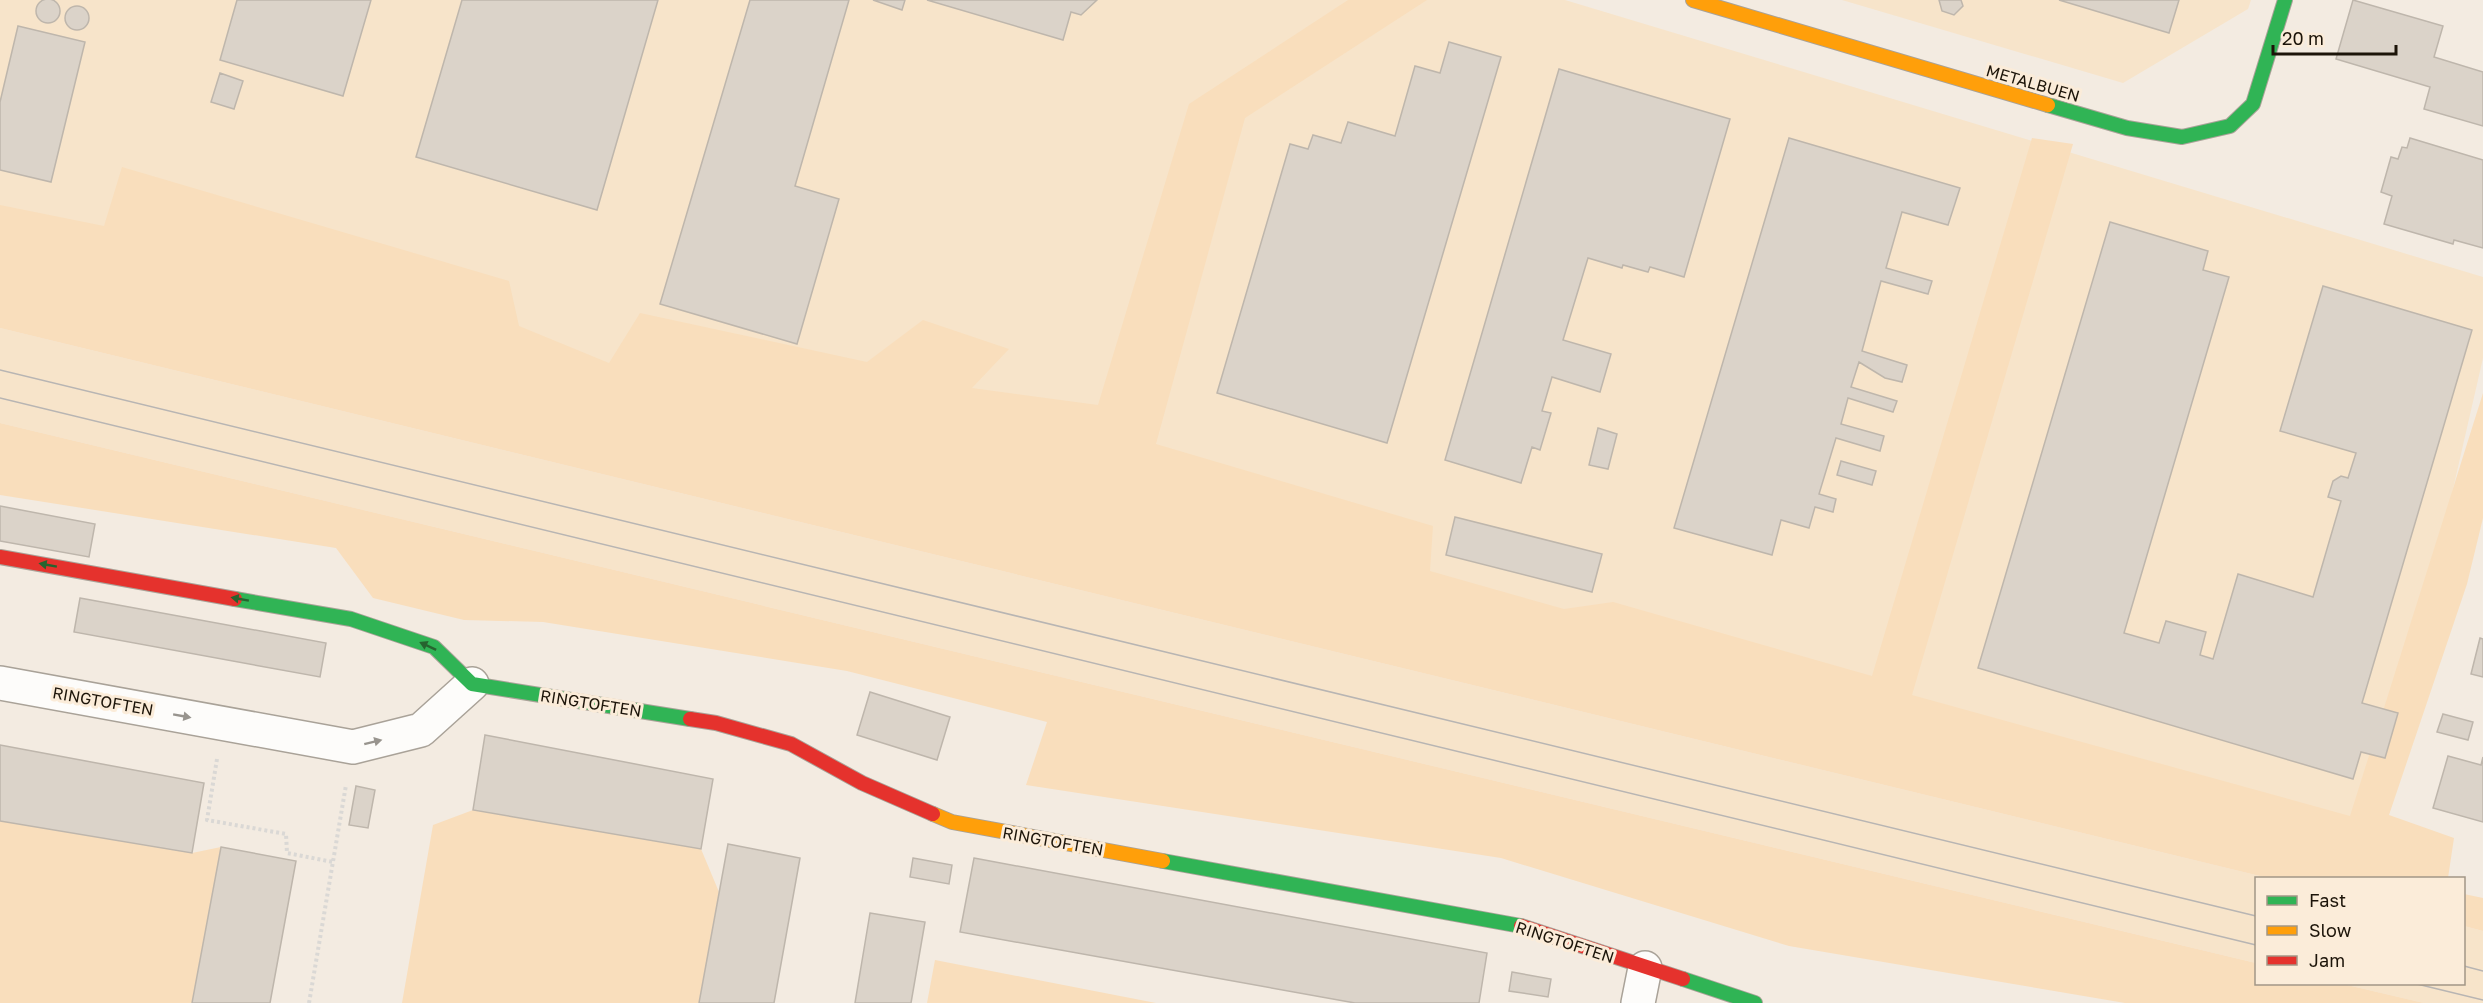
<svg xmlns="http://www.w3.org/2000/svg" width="2483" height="1003" viewBox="0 0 2483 1003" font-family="'Golos Text',sans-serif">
<rect width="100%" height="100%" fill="#f3ebe1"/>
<path fill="#f7e4ca" d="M0,0H1565L2483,277V358L2364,877L0,280Z
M1842,0H2251L2248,9L2123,83Z
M0,328L2268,878H2256V963L0,423Z
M2464,926L2483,931V1003H2424L2343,984H2464Z"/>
<path fill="#f9debc" d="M1348,0H1427L1245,118L1156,444L1433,526L1430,571L1564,609L1613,602L1872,676L2032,138L2073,144L1912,695L2350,816L2483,393V518L2467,584L2389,815L2454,838L2448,878H2268L0,328V205L104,226L122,167L509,281L519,326L609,363L640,313L867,362L923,320L1009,349L972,388L1098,405L1189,104Z
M0,423L2256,963V984H2343L2424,1003H2125L1789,946L1501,858L1026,785L1047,722L847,671L543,622L464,620L373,598L336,548L0,495Z
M473,810L701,849L719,892L699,1003H402L433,825Z
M0,821L192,853L221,847L192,1003H0Z
M2464,894L2483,898V931L2464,926Z
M935,960L1156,1003H927Z"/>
<path fill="#dbd3c9" stroke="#beb6ac" stroke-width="1.5" d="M36 11a12 12 0 1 1 24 0a12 12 0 1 1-24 0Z
M237,0H371L343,96L220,60Z
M462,0H658L597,210L416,157Z
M750,0H849L795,186L839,199L797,344L660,304Z
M873,0H905L902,10Z
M927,0H1097L1081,15L1071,12L1063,40Z
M1939,0H1961L1963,6L1954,15L1942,11Z
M2059,0H2179L2169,33Z
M2353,0L2443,26L2434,57L2483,72V126L2424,109L2430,87L2336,59Z
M65 18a12 12 0 1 1 24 0a12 12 0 1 1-24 0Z
M18,26L85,42L51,182L0,170V102Z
M1449,42L1501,57L1387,443L1217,393L1290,144L1308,149L1313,135L1341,143L1348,122L1395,136L1415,66L1440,73Z
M1559,69L1730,119L1684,277L1650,267L1648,272L1623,265L1622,268L1588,258L1563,340L1611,354L1600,392L1552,377L1542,411L1551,413L1540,450L1532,447L1521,483L1445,460Z
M220,73L243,81L234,109L211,102Z
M1789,138L1960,188L1948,225L1902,212L1886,268L1932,281L1928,294L1881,281L1862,351L1907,365L1902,382L1885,378L1859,362L1851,387L1897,401L1893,412L1848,398L1841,424L1884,436L1880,451L1836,438L1819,494L1836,499L1833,512L1815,507L1809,528L1781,520L1772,555L1674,528Z
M2410,138L2483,160V248L2454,240L2453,244L2384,224L2392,196L2381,192L2391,157L2398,159L2402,147L2407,148Z
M2110,222L2208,251L2203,270L2229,277L2124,633L2159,643L2166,621L2206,632L2200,655L2213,659L2238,574L2313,597L2341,501L2328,497L2333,481L2341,476L2348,478L2356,453L2280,431L2323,286L2472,330L2362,703L2398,713L2385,758L2361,752L2353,779L1978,668Z
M1598,428L1617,434L1608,469L1589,465Z
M1841,461L1876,471L1872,485L1837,475Z
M0,506L95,524L89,557L0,541Z
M1455,517L1602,554L1592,592L1446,555Z
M80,598L326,643L320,677L74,632Z
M2480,638L2483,639V677L2471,674Z
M870,692L950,717L937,760L857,735Z
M2443,714L2473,722L2468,740L2437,732Z
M485,735L713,779L701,849L473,810Z
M0,745L204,783L192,853L0,821Z
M2448,756L2481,765L2483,757V822L2433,808Z
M356,786L375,790L368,828L349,825Z
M728,844L800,858L774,1003H699Z
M221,847L296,861L270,1003H192Z
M913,858L952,865L949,884L910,877Z
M974,858L1487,953L1479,1003H1355L960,932Z
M870,913L925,922L911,1003H855Z
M1512,972L1551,979L1548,997L1509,991Z"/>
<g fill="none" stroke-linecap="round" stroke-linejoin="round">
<g stroke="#a9a298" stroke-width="36">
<path id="street" d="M0,683L353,747L421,730L472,684
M1638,1003L1645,968"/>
</g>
<g stroke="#a9a298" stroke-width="16">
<path id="fast" d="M2048,105L2127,128L2182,137L2230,126L2253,104L2285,0
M235,599L351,619L434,647L472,684L690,719
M1163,861L1521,926
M1683,979L1755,1003"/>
</g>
<g stroke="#a9a298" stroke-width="16">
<path id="slow" d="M1693,0L2048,105
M933,814L952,822L1163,861"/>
</g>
<g stroke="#a9a298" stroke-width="16">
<path id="jam" d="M0,557L235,599
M690,719L716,723L791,744L862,783L933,814
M1521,926L1683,979"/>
</g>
<path stroke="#dad8d5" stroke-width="4" stroke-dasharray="3 3" stroke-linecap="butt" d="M217,759L207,820L286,834L287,853L333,862
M309,1003L346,785"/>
<use href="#street" stroke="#fdfcfa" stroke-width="33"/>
<use href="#fast" stroke="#30b455" stroke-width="14"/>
<use href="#slow" stroke="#ff9f0a" stroke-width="14"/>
<use href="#jam" stroke="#e5322d" stroke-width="14"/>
<path stroke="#b8b5b3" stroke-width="1.5" d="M0,370L2256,916
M0,398L2256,945
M2464,966L2483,971
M2417,984L2483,1000"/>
</g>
<defs><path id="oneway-solid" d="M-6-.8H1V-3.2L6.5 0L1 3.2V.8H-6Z" transform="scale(1.5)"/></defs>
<g fill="#26642f">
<use href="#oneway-solid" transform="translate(48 565) rotate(-170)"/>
<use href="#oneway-solid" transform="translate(240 599) rotate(-170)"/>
<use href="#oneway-solid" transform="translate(428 646) rotate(-155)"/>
</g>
<g fill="#98948e">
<use href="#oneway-solid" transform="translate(182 716) rotate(10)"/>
<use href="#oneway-solid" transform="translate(373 742) rotate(-14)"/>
</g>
<g text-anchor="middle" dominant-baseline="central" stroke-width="6" stroke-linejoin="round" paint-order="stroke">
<g font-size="16" fill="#1c1409" stroke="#fbecd9">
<text transform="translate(2033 83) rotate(16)">METALBUEN</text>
<text transform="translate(103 701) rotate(10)">RINGTOFTEN</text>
<text transform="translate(591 703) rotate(9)">RINGTOFTEN</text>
<text transform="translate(1053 841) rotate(10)">RINGTOFTEN</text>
<text transform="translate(1565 942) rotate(18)">RINGTOFTEN</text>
</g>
</g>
<rect x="2255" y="877" width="210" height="108" fill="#fbecd9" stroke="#a29686" stroke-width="1.5"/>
<rect x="2267" y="896" width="30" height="9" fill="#30b455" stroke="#a29686" stroke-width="1.5"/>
<text x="2309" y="907" font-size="18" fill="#1c1409">Fast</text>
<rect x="2267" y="926" width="30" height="9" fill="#ff9f0a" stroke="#a29686" stroke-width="1.5"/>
<text x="2309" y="937" font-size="18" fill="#1c1409">Slow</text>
<rect x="2267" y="956" width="30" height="9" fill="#e5322d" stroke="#a29686" stroke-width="1.5"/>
<text x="2309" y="967" font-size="18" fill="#1c1409">Jam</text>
<path d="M2273 45v9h123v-9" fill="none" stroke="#1c1409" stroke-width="3"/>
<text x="2282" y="45" font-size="18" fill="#1c1409" stroke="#fbecd9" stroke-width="4.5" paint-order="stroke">20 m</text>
</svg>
